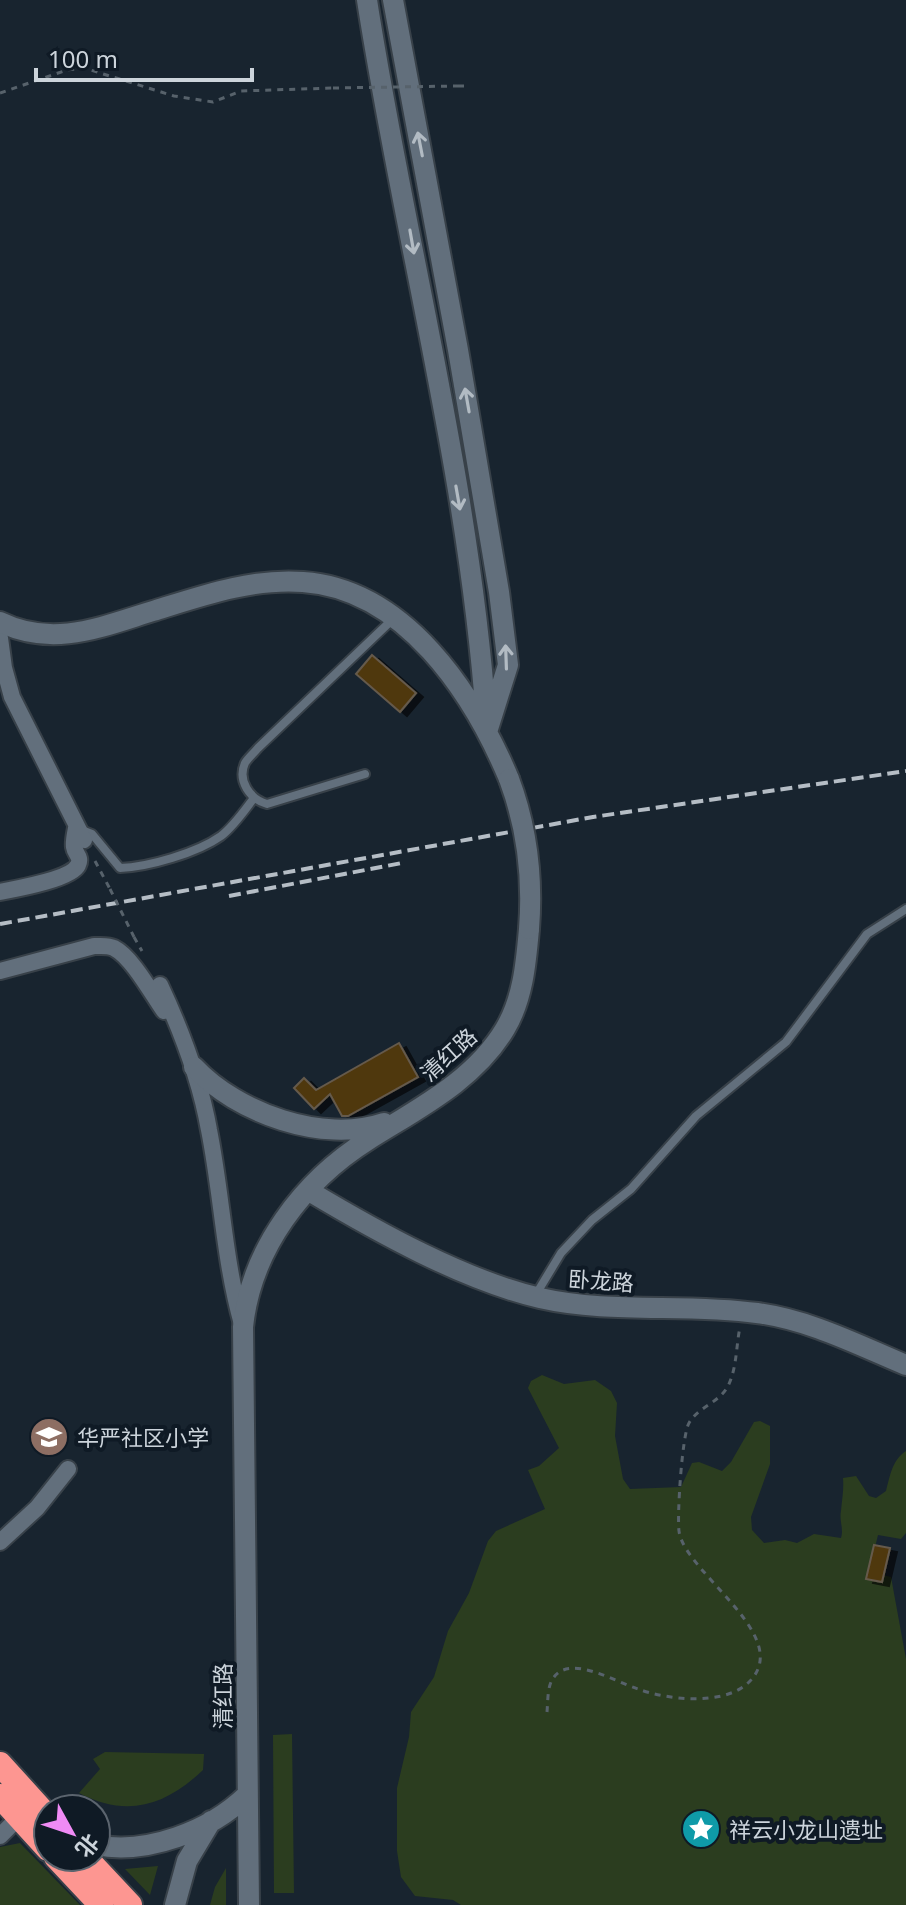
<svg xmlns="http://www.w3.org/2000/svg" width="906" height="1905" viewBox="0 0 906 1905" font-family="'Noto Sans','Noto Sans SC',sans-serif">
<defs>
<filter id="shadow"><feDropShadow dx="7" dy="4" stdDeviation="0" flood-color="#0009"/></filter>
</defs>
<rect width="100%" height="100%" fill="#18242f"/>
<path fill="#2b3d1f" d="M542,1375L564,1384L595,1380L611,1391L617,1403L615,1436L623,1479L630,1489L681,1487L692,1463L699,1462L722,1471L731,1462L754,1422L760,1421L770,1426V1464L751,1517L752,1530L764,1543L785,1540L797,1543L814,1534L841,1538C844,1529 839,1521 841,1511C842,1499 844,1490 843,1478L856,1476L869,1496L876,1498L886,1491C890,1476 892,1460 906,1451V1533L901,1539L878,1535L869,1572L891,1577L906,1659V1905H461L453,1900L415,1896L401,1877L397,1851V1788L409,1737L411,1712L434,1677L448,1631L469,1593L488,1541L496,1531L545,1509L528,1470L539,1466L559,1448L528,1388L531,1381Z
M292,1734L294,1893H274L273,1735Z
M105,1752L204,1754L203,1770C165,1806 127,1818 79,1793L100,1769L93,1759Z
M20,1843L80,1905H0V1847Z
M158,1866L150,1895L125,1869Z
M226,1868V1905H210L215,1887Z"/>
<path fill="#50370e" stroke="#655a4c" stroke-width="2" filter="url(#shadow)" d="M372,655L416,693L400,712L356,674Z
M399,1043L418,1077L348,1116H342L330,1094L314,1109L294,1088L304,1078L316,1090Z
M874,1545L890,1548L882,1582L866,1579Z"/>
<g fill="none" stroke-linecap="round" stroke-linejoin="round">
<g stroke="#384149" stroke-width="12">
<path id="lane" d="M365,774L267,804C250,799 237,781 245,763C248,758 254,753 258,748L394,618
M79,829L92,834L120,868C148,867 197,853 221,836C234,826 244,811 254,798
M535,1296L561,1253L592,1220L631,1189L696,1116L786,1042L867,934L906,909"/>
</g>
<g stroke="#384149" stroke-width="20">
<path id="street" d="M0,638L4,668L12,697L84,840
M0,892C15,889 72,879 78,865C82,857 75,854 74,847C73,842 75,834 76,828
M0,971L94,946C101,946 108,945 114,948C132,957 152,994 164,1011
M160,985C182,1032 200,1079 209,1130C222,1195 224,1260 242,1324
M0,1542L37,1508L68,1469
M0,1836L19,1817"/>
</g>
<g stroke="#384149" stroke-width="24">
<path id="secondary" d="M367,0C404,239 469,476 486,718
M393,0L458,350L499,592L508,665L487,732
M0,622C53,648 101,627 153,611C201,596 252,578 303,582C405,589 473,693 509,779
M194,1067C237,1113 323,1144 384,1123
M309,1191C376,1231 463,1280 540,1298C610,1314 686,1303 757,1313C810,1320 858,1345 906,1365
M96,1845C147,1855 210,1831 247,1795
M175,1905L187,1861L211,1821
M249,1905L243,1327C251,1249 303,1181 368,1140C417,1109 474,1081 505,1029C523,999 526,963 529,929"/>
</g>
<g stroke="#384149" stroke-width="28">
<path id="highway" d="M0,1764L48,1817
M0,1796L48,1849
M56,1857L101,1905
M85,1857L130,1905"/>
</g>
<path stroke="#57626b" stroke-width="3" stroke-dasharray="6 6" stroke-linecap="butt" d="M458,86H468
M0,93L67,70L84,68L174,96L213,102L241,91L333,88
M95,861L110,889
M134,937L142,951
M547,1712C548,1702 547,1685 554,1677C571,1654 618,1683 638,1689C668,1700 723,1706 748,1683C797,1637 684,1573 679,1531C677,1515 682,1435 689,1423C698,1407 719,1403 728,1386C737,1368 736,1346 740,1327"/>
<use href="#lane" stroke="#626f7c" stroke-width="8"/>
<use href="#street" stroke="#626f7c" stroke-width="16"/>
<use href="#secondary" stroke="#626f7c" stroke-width="20"/>
<use href="#highway" stroke="#fd9691" stroke-width="24"/>
<path stroke="#b5bdc5" stroke-width="4" stroke-dasharray="12 6" stroke-linecap="butt" d="M229,896L402,863
M0,924L593,817L906,771"/>
<g stroke="#384149" stroke-width="24" stroke-linecap="butt">
<path id="secondary-bridge" d="M509,779C527,827 533,878 529,929"/>
</g>
<path stroke="#57626b" stroke-width="3" stroke-dasharray="6 6" stroke-linecap="butt" d="M333,88L458,86
M110,889L134,937"/>
<use href="#secondary-bridge" stroke="#626f7c" stroke-width="20"/>
</g>
<defs><path id="oneway-shaft" d="M-6 0H5M1.5-3L5.5 0L1.5 3" fill="none" stroke-width="1.6" stroke-linecap="round" stroke-linejoin="round" transform="scale(2)"/></defs>
<g stroke="#b2bbc3">
<use href="#oneway-shaft" transform="translate(420 144) rotate(-101)"/>
<use href="#oneway-shaft" transform="translate(412 242) rotate(80)"/>
<use href="#oneway-shaft" transform="translate(467 400) rotate(-100)"/>
<use href="#oneway-shaft" transform="translate(458 498) rotate(80)"/>
<use href="#oneway-shaft" transform="translate(506 657) rotate(-92)"/>
</g>
<defs>
<g id="school-disc" transform="scale(2)"><circle r="9.5" fill="#8d6e63" stroke="#0f1a25"/><path d="M0-5L7-2L0 1L-7-2ZM-4 1L0 2.5L4 1V4Q0 6-4 4Z" fill="#fff"/></g>
<g id="sight-disc" transform="scale(2)"><circle r="9.5" fill="#0f9aa8" stroke="#0f1a25"/><path d="M0-6L1.8-2.2L6-1.7L2.9 1.2L3.7 5.4L0 3.3L-3.7 5.4L-2.9 1.2L-6-1.7L-1.8-2.2Z" fill="#fff"/></g>
</defs>
<g fill-rule="evenodd">
<use href="#school-disc" x="49" y="1437"/>
<use href="#sight-disc" x="701" y="1829"/>
</g>
<g text-anchor="middle" dominant-baseline="central" stroke-width="8" stroke-linejoin="round" paint-order="stroke">
<g font-size="22" fill="#ccd4db" stroke="#0f1a25">
<text transform="translate(448 1054) rotate(-42)">清红路</text>
<text transform="translate(601 1280) rotate(4)">卧龙路</text>
<text transform="translate(222 1696) rotate(-90)">清红路</text>
</g>
<g font-size="22" fill="#ccd4db" stroke="#0f1a25" text-anchor="start">
<text x="77" y="1437">华严社区小学</text>
<text x="729" y="1829">祥云小龙山遗址</text>
</g>
</g>
<g transform="translate(72 1833) rotate(130)"><circle r="38" fill="#0f1a25" stroke="#5b646e" stroke-width="2"/>
<path d="M0-6L14 30L0 20L-14 30Z" fill="#f08bf5"/>
<text y="-12" font-size="22" font-weight="bold" text-anchor="middle" fill="#ccd4db">北</text>
</g>
<path d="M36 68v12h216v-12" fill="none" stroke="#ccd4db" stroke-width="4"/>
<text x="48" y="68" font-size="24" fill="#ccd4db" stroke="#0f1a25" stroke-width="6" paint-order="stroke">100 m</text>
</svg>
